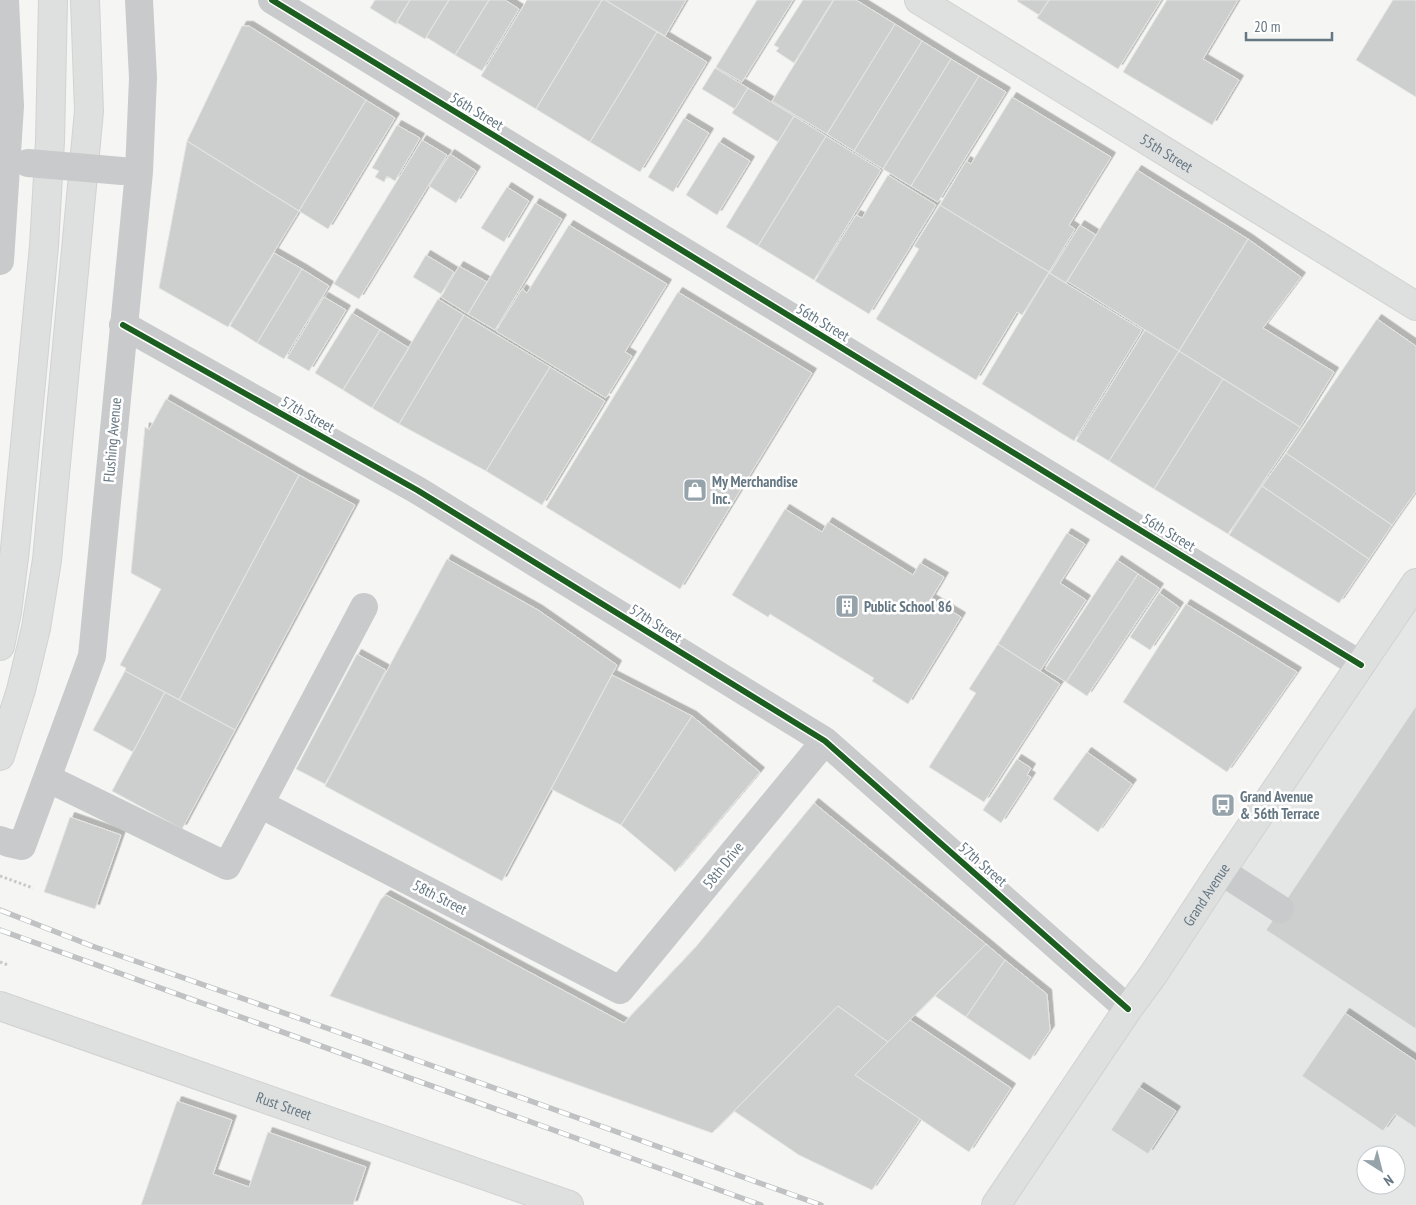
<svg xmlns="http://www.w3.org/2000/svg" width="1416" height="1205" viewBox="0 0 1416 1205" font-family="'PT Sans Narrow',sans-serif">
<defs>
<filter id="shadow"><feDropShadow dx="4.5" dy="-4.5" stdDeviation="0" flood-color="#0004"/></filter>
</defs>
<rect width="100%" height="100%" fill="#f5f5f3"/>
<path fill="#e5e6e6" fill-rule="evenodd" d="M1416,581V1205H995ZM1366,1155H1396V1185H1366Z"/>
<path fill="#cdcece" stroke="#e4e4e3" filter="url(#shadow)" d="M375,0H410L396,24L370,8Z
M410,0H449L425,39L396,22Z
M449,0H489L455,55L426,37Z
M489,0H505L519,9L482,71L455,55Z
M527,0H602L536,109L481,76Z
M602,0H605L657,32L590,142L536,109Z
M605,0H686L665,36Z
M757,0H793L742,82L716,67Z
M803,0H833L794,63L776,51L779,48L774,45Z
M834,0H856L895,24L827,134L772,101Z
M1018,0H1049L1039,15L1017,1Z
M1049,0H1161L1118,69L1037,18Z
M1167,0H1238L1203,59L1239,80L1212,125L1123,72Z
M1393,0H1416V97L1356,60Z
M895,24L922,41L854,151L827,134Z
M242,26H249L366,100L299,211L187,141Z
M657,32L707,62L640,172L590,142Z
M922,41L951,59L883,169L854,151Z
M951,59L979,76L911,186L883,169Z
M715,68L748,88L735,109L702,89Z
M979,76L1006,92L938,202L911,186Z
M748,88L794,116L778,142L732,113Z
M1012,97L1111,157L1069,225L1075,229L1049,272L940,205L966,161L971,164Z
M366,100L395,118L328,229L299,211Z
M794,116L826,136L758,246L726,227Z
M684,118L709,133L673,192L648,177Z
M397,125L420,138L395,181L387,176L384,182L375,177L379,171L372,168Z
M826,136L881,170L814,280L758,246Z
M422,140L447,155L359,299L334,284Z
M187,141L299,211L228,327L159,288Z
M719,142L750,161L717,215L686,195Z
M450,154L476,171L456,203L429,186Z
M1137,170L1248,239L1179,351L1067,281Z
M888,175L936,205L869,314L815,281L856,215L862,218Z
M507,187L529,201L504,242L481,228Z
M535,203L562,219L495,330L468,314Z
M940,205L1049,272L1022,315L1017,312L976,380L876,319L919,249L914,246Z
M569,225L667,284L625,352L632,356L606,398L496,331L522,289L527,293Z
M1080,225L1096,235L1066,283L1050,273Z
M1248,239L1301,277L1263,328L1334,372L1300,427L1179,351Z
M274,253L302,269L257,343L230,326Z
M426,255L454,272L441,294L413,277Z
M459,266L487,282L468,314L441,297Z
M302,269L329,286L284,359L257,343Z
M1049,273L1142,330L1074,441L982,384Z
M678,292L812,373L680,589L546,507Z
M324,297L346,310L309,371L287,358Z
M438,299L464,315L399,424L372,408Z
M352,313L380,330L343,390L315,373Z
M464,315L550,367L486,471L399,424Z
M1377,319L1416,346V491L1392,525L1286,453Z
M380,330L409,348L372,408L343,390Z
M1145,330L1179,351L1109,461L1076,441Z
M1179,351L1223,379L1154,489L1109,461Z
M550,367L605,401L542,505L486,471Z
M1223,379L1300,427L1228,534L1154,489Z
M166,399L299,475L179,700L125,671L126,668L120,665L161,589L131,573L145,427L149,430Z
M1286,453L1392,525L1369,559L1262,486Z
M299,475L355,505L235,730L179,700Z
M1262,486L1369,559L1339,603L1229,535Z
M785,509L822,532L828,522L913,575L920,563L944,577L931,599L961,617L908,704L872,681L874,678L770,614L768,617L732,595Z
M1067,533L1085,544L1060,583L1086,600L1040,671L998,644Z
M447,559L538,610L617,665L502,881L325,786Z
M1117,560L1138,574L1066,682L1045,669Z
M1138,574L1159,588L1087,696L1066,682Z
M1159,593L1179,607L1150,650L1130,637Z
M1186,604L1297,672L1227,772L1123,702Z
M998,644L1060,684L984,802L929,767L976,693L969,689Z
M357,654L386,670L325,784L296,769Z
M125,671L165,692L133,752L93,730Z
M612,675L692,716L621,825L551,789Z
M165,692L235,730L182,829L112,791Z
M1416,706V1029L1266,930Z
M692,716L760,772L675,872L672,868L621,825Z
M1087,752L1132,784L1098,832L1053,799Z
M1017,759L1031,768L1027,775L1031,777L1001,823L983,810Z
M814,803L986,944L888,1042L838,1006L712,1133L330,996L381,899L386,895L624,1023L695,948Z
M70,817L121,835L95,909L44,892Z
M986,944L1005,960L966,1017L935,996Z
M1005,960L1047,994L1050,1030L1030,1060L966,1017Z
M838,1006L888,1042L855,1075L920,1119L872,1190L799,1155L734,1111Z
M1345,1013L1416,1061V1128L1395,1114L1383,1131L1302,1076Z
M910,1020L1011,1088L969,1152L855,1075Z
M1139,1087L1176,1111L1148,1154L1111,1130Z
M177,1101L232,1120L213,1174L249,1187L268,1132L366,1167L353,1205H141Z"/>
<g fill="none" stroke-linecap="round" stroke-linejoin="round">
<g stroke="#d2d2d2" stroke-width="30">
<g id="major">
<path id="s1" d="M919,0L1416,306"/>
<path d="M0,646L7,612L15,549L44,246L50,141L53,0"/>
<path d="M0,756L21,690L36,628L47,560L89,111L85,0"/>
<path id="s2" d="M0,1006L569,1205"/>
<path id="s3" d="M996,1205L1128,1009L1153,975L1221,871L1416,583"/>
</g>
</g>
<path stroke="#c7c8c8" stroke-width="3" stroke-dasharray="2.5 2.5" stroke-linecap="butt" d="M0,876L33,888
M0,962L8,965"/>
<path stroke="#c9cacb" stroke-width="28" d="M272,0L1361,665
M0,261L10,106L5,0
M123,325L417,490L825,741L1128,1009
M47,778L227,866L364,607
M260,804L620,990L825,741
M9,843L22,846L92,656L139,172L143,78L139,0
M1221,871L1280,909"/>
<use href="#major" stroke="#dedfdf" stroke-width="28"/>
<g stroke="#bfc1c2" stroke-width="5.5">
<path id="rail" d="M0,910L92,946L307,1021L821,1205
M0,930L761,1205"/>
</g>
<use href="#rail" stroke="#fff" stroke-width="4" stroke-dasharray="11" stroke-linecap="butt"/>
<path stroke="#c9cacb" stroke-width="28" d="M28,163L122,171
M0,840L9,843"/>
<g stroke="#fff" stroke-width="9">
<path id="cycleway" d="M272,0L1361,665
M123,325L417,490L825,741L1128,1009"/>
</g>
<use href="#cycleway" stroke="#1b5e20" stroke-width="6"/>
</g>
<defs>
<g id="shop-square" transform="scale(1.25)"><rect x="-9" y="-9" width="18" height="18" rx="4" fill="#97a3aa" stroke="#fff"/><path d="M-5-2.5h2.3a2.7 3.5 0 0 1 5.4 0H5L5.5 6h-11ZM-1.5-2.5h3a1.5 2.3 0 0 0-3 0Z" fill="#fff"/></g>
<g id="building-square" transform="scale(1.25)"><rect x="-9" y="-9" width="18" height="18" rx="4" fill="#97a3aa" stroke="#fff"/><path d="M-4-6H4V6H1V3H-1V6H-4ZM-2.5-4.3h1.7v1.8h-1.7ZM.8-4.3h1.7v1.8H.8ZM-2.5-1h1.7V.8h-1.7ZM.8-1h1.7V.8H.8Z" fill="#fff"/></g>
<g id="bus-square" transform="scale(1.25)"><rect x="-9" y="-9" width="18" height="18" rx="4" fill="#97a3aa" stroke="#fff"/><path d="M-5-6H5V4H4V6H2V4H-2V6H-4V4H-5ZM-3.5-4V0h7V-4ZM-3.5 1.2v1.5H-2V1.2ZM2 1.2v1.5H3.5V1.2Z" fill="#fff"/></g>
</defs>
<g fill-rule="evenodd">
<use href="#shop-square" x="695" y="490"/>
<use href="#building-square" x="847" y="606"/>
<use href="#bus-square" x="1223" y="805"/>
</g>
<g text-anchor="middle" dominant-baseline="central" stroke-width="5" stroke-linejoin="round" paint-order="stroke">
<g font-size="15" fill="#657783" stroke="#fff">
<text transform="translate(477 111) rotate(31)">56th Street</text>
<text stroke="none"><textPath href="#s1" startOffset="291">55th Street</textPath></text>
<text transform="translate(823 322) rotate(31)">56th Street</text>
<text transform="translate(308 414) rotate(29)">57th Street</text>
<text transform="translate(112 440) rotate(-85)">Flushing Avenue</text>
<text transform="translate(1169 532) rotate(31)">56th Street</text>
<text transform="translate(656 623) rotate(32)">57th Street</text>
<text transform="translate(983 864) rotate(41)">57th Street</text>
<text transform="translate(723 865) rotate(-51)">58th Drive</text>
<text stroke="none"><textPath href="#s3" startOffset="375">Grand Avenue</textPath></text>
<text transform="translate(440 897) rotate(27)">58th Street</text>
<text stroke="none"><textPath href="#s2" startOffset="301">Rust Street</textPath></text>
</g>
<g font-size="15" font-weight="bold" fill="#657783" stroke="#fff" text-anchor="start">
<text x="712" y="481">My Merchandise<tspan x="712" dy="17">Inc.</tspan></text>
<text x="864" y="606">Public School 86</text>
<text x="1240" y="796">Grand Avenue<tspan x="1240" dy="17">&amp; 56th Terrace</tspan></text>
</g>
</g>
<g transform="translate(1381 1170) rotate(144)"><circle r="24" fill="#ffffff" stroke="#c1c9cd"/>
<path d="M0-4L9 19L0 12L-9 19Z" fill="#97a3aa"/>
<text y="-8" font-size="14" font-weight="bold" text-anchor="middle" fill="#657783">N</text>
</g>
<path d="M1246 32v8h86v-8" fill="none" stroke="#657783" stroke-width="2.5"/>
<text x="1254" y="32" font-size="15" fill="#657783" stroke="#ffffff" stroke-width="4" paint-order="stroke">20 m</text>
</svg>
